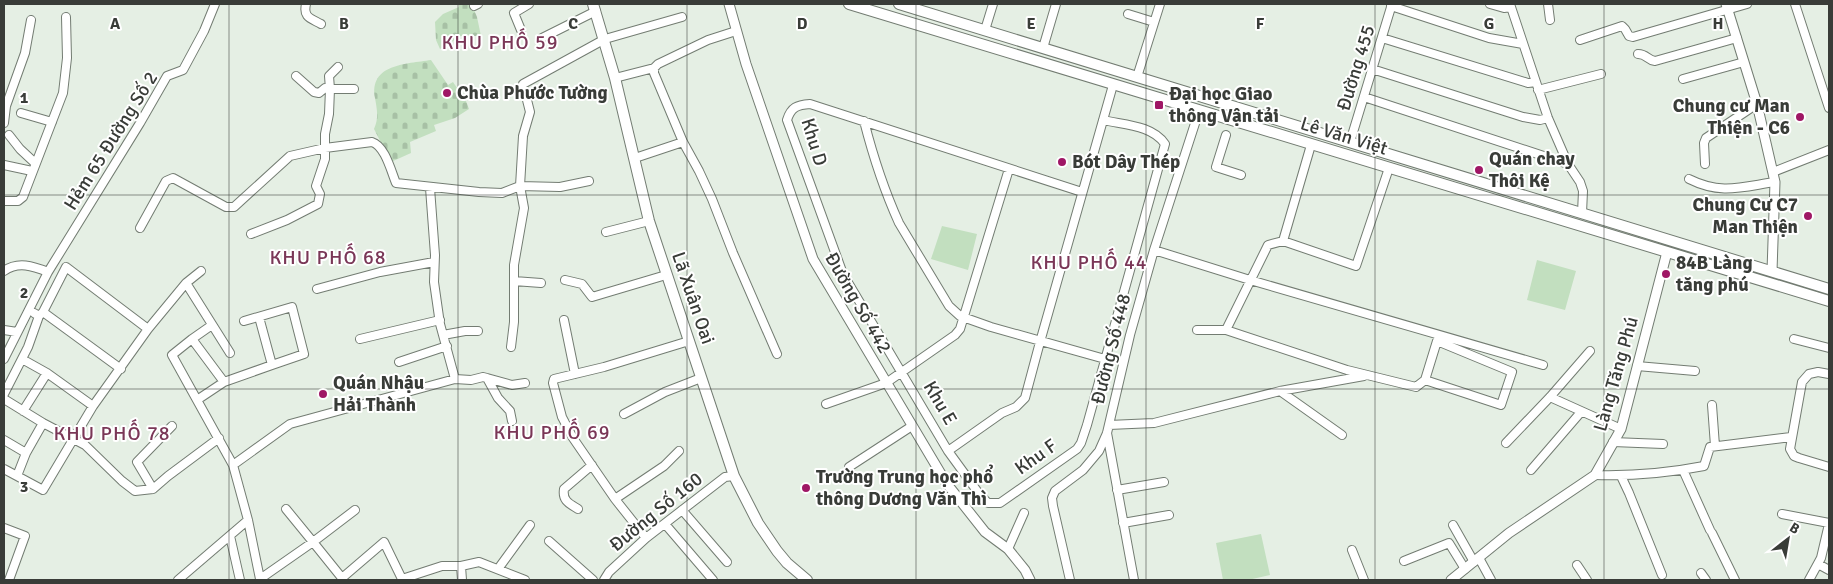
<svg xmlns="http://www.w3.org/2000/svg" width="1833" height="584" viewBox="0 0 1833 584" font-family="Signika,sans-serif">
<defs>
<pattern id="cemetery-stones" width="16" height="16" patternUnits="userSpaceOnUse" patternTransform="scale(1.25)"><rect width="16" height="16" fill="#c2dfbf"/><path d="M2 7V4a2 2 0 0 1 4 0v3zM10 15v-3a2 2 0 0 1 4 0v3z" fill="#a7c0a5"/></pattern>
</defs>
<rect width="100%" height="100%" fill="#e5efe4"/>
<path fill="url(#cemetery-stones)" d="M459,4L472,5L477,17L481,36H461L440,49L436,40L435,22L443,14L459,7Z
M431,60L448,85L453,82L466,101L469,109L455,118L434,125L436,131L410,142L411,153L391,162L374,129C379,118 377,110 375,98C369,64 406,64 431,60Z"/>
<path fill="#c2dfbf" d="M942,226L977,234L968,270L931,259Z
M1537,260L1576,271L1565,310L1527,300Z
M1261,534L1270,575L1248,580H1223L1216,543Z"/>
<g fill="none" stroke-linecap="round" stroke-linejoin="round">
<g stroke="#737c72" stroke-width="10">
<path id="minor" d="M306,4C303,17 310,18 321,24
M1490,4L1504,8L1511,7
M1510,4L1548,118L1568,164L1580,182L1583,191L1582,213
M1548,4L1550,20
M1795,4L1829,108
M474,6L478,4
M1391,6L1489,38L1523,44
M1128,14L1154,22
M521,30L514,13L529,4
M985,30L993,4
M542,38L596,11
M1382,38L1528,83L1536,82
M1580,40L1622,26L1625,29L1629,36L1633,37L1747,4
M1043,48L1056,4
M1638,54C1647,54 1647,60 1655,61L1737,38
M654,68V73L683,142L699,171L712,199L733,253L777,354
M1372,69L1523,117L1540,120L1548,118
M296,76L314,92L319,93L325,88L330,89L329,76L338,67
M1137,77L1160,4
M615,78L654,68L658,64L708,40L736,31
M1683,79L1744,62
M1538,90L1601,74
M1364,97L1568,164
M21,113L52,122
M864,121C873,156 884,190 899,223L949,306L960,316L991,327L1105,359
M4,123L6,106L25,53L31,20
M9,135L20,149L35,163
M1226,135L1216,167L1241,175
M1350,142L1392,4
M635,158L683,142
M1705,164L1704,143L1706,138L1757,104
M4,165L32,171
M1773,172L1829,150
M1689,179C1721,195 1741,187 1775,182
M1082,192L810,104C797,105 791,107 787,120L843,274L948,451L980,495L988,503H1000L1077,449L1081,443L1087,425L1165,144C1152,125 1124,125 1103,120
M4,201H18L23,197L63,93L67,58L66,17
M140,228L166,181L173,178L226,207H234L290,156L325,148L372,142C385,146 391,171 396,183L479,192L502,193L520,186L523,136L530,112L523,84L605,39L682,17
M606,232L649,221
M251,234L287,220L318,204L320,194L316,186L325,159V134L329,114L330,89H354
M1283,241L1311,145
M1154,250L1250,280L1543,365
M4,271C18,261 33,266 48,272
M565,280L582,284L592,297L666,275
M514,281L541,283
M186,283L201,271
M317,289L380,272L434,262
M43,312L121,369
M39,316L43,312L66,267L148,329
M564,320L575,374
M244,321L292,307L304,354L272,365
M4,330L17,332
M1197,330H1226L1347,370L1416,387L1425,380L1437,341L1512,372L1501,405L1425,380
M1226,330L1268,245L1283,241L1356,266L1389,168
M443,335L465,331H478
M192,339L172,355L233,465L248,520L260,579L313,542L342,578L384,542L402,579L442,566H461L479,562L525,580
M360,339L440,320
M1794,339L1829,348
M511,347L514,322V265L524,208L520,186L560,187L589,181
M4,359L48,272L140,123L167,76L183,70L204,31L215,4
M22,359L47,373L93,406
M399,362L447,346
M1637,366L1695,371
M1829,374L1818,372L1809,374L1802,382L1790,449L1794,456L1799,458L1829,467
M487,378L512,385L525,383
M455,379L471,380L483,377L487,378L498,398L510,411L512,421
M224,382L272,365L259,317
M1280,391L1342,435
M4,394L28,347L39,316L34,313
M1550,397L1621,429
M4,399L43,423L85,445L122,481L135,491L153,489
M197,400L224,382L192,339L212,325
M826,404L886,383L955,335L960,329L1009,169
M1712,405L1715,446
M23,411L47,373
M624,414L665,392L701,378
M1109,425L1154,423L1280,391L1364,376
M172,426L137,462L153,489L168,476L219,438
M1107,433L1134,580
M4,440L26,453L17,476
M1613,442L1663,444
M1506,443L1550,397L1590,351
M948,451L1002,413L1016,407L1025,398L1040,342L1113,85
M26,453L43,423
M233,465L290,424L455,379L440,324L434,282L435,255L430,188
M849,467L912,426
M4,469L43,490L93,406L148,329L186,283L230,353
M1531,470L1581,412
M1683,470L1710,530
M1595,475C1632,476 1668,473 1704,466L1710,447L1791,437
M1621,476L1629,493L1662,575
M1117,490L1164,482
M615,499L664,466L679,451
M286,509L313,542L355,510
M578,509C570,504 562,501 564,489L592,465
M682,510L727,562
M1782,514L1829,523
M1123,523L1169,515
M665,524L713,580
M1453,525L1474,562
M4,528L25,536L9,580
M1712,533L1735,580
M230,536L240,580
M646,538L615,499L573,438L562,417L553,383L554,379L604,367L689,341
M549,541L593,580
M1008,549L1024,513
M1352,550L1364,580
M1479,558L1491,580
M1404,561L1449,543L1465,569
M1818,564L1829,570
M1577,565L1587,580
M461,566L462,580
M498,569L530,525
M1701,573L1706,580
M178,580L248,520
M604,580L609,572L646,538L725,477L734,476
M1070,580L1053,506L1052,498L1055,491L1083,470L1099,451L1107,433L1130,335L1154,250L1199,111
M1809,580L1821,558L1829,524"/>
</g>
<g stroke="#737c72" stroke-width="11">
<path id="tertiary" d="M729,4L746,64L813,259L947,484L985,532L1008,549L1025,570L1030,580
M1726,4L1757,104L1775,182L1772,271
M1451,580L1509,533L1595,475L1621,429L1667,252"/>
</g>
<g stroke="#737c72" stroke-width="12">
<path id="secondary" d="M593,4L615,78L649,221L734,476L758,523L777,551L787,563L807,580
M849,4L1829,301
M899,4L1829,289"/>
</g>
<use href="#minor" stroke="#fff" stroke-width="8"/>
<use href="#tertiary" stroke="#fff" stroke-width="9"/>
<use href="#secondary" stroke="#fff" stroke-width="10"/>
</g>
<path fill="none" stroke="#393c38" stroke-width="1" stroke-opacity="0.55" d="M229,4V580M458,4V580M687,4V580M916,4V580M1146,4V580M1375,4V580M1604,4V580M4,195H1829M4,389H1829"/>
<g fill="#9f1765" stroke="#fff" stroke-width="2">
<circle cx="447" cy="93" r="5"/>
<rect x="1154" y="100" width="10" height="10" rx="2.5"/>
<circle cx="1800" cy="117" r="5"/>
<circle cx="1062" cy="162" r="5"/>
<circle cx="1479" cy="170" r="5"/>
<circle cx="1808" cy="216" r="5"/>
<circle cx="1666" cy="274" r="5"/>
<circle cx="323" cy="394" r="5"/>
<circle cx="806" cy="488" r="5"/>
</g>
<g text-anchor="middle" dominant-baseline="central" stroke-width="4" stroke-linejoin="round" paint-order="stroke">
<g font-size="19" fill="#393c38" stroke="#fff">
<text transform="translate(1356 68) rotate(-73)">Đường 455</text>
<text transform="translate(1344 136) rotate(17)">Lê Văn Việt</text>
<text transform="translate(111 141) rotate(-58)">Hẻm 65 Đường Số 2</text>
<text transform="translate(814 142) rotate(73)">Khu D</text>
<text transform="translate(693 298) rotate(71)">Lã Xuân Oai</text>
<text transform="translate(858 303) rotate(60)">Đường Số 442</text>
<text transform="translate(1111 349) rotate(-76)">Đường Số 448</text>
<text transform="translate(1616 374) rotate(-74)">Làng Tăng Phú</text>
<text transform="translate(940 403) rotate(60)">Khu E</text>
<text transform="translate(1036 457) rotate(-35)">Khu F</text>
<text transform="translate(656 512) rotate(-39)">Đường Số 160</text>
</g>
<g font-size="19" font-weight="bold" fill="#393c38" stroke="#fff" text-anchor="start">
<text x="457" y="93">Chùa Phước Tường</text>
<text x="1169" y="94">Đại học Giao<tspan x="1169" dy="22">thông Vận tải</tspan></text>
<text x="1790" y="106" text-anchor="end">Chung cư Man<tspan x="1790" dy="22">Thiện - C6</tspan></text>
<text x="1489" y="159">Quán chay<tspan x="1489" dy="22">Thôi Kệ</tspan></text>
<text x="1072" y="162">Bót Dây Thép</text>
<text x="1798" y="205" text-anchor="end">Chung Cư C7<tspan x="1798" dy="22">Man Thiện</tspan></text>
<text x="1676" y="263">84B Làng<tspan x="1676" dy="22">tăng phú</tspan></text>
<text x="333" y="383">Quán Nhậu<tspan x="333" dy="22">Hải Thành</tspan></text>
<text x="816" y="477">Trường Trung học phổ<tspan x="816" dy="22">thông Dương Văn Thì</tspan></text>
</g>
<g font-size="20" letter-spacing="1" fill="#7a3757" stroke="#fff">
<text x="500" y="42">KHU PHỐ 59</text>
<text x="328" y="257">KHU PHỐ 68</text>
<text x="1089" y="262">KHU PHỐ 44</text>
<text x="552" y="432">KHU PHỐ 69</text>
<text x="112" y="433">KHU PHỐ 78</text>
</g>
</g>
<g font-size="16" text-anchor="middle" font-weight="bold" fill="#393c38" stroke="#fff" stroke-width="4" stroke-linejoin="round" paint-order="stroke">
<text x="115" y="29">A</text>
<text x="344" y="29">B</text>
<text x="573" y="29">C</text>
<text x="802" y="29">D</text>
<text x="1031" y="29">E</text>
<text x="1260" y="29">F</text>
<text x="1489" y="29">G</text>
<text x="1718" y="29">H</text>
<text x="24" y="103">1</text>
<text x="24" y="298">2</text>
<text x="24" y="492">3</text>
</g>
<rect width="1833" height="584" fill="none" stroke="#393c38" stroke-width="10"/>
<g transform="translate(1788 539) rotate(31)" stroke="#ffffff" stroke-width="4" paint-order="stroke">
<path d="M0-4L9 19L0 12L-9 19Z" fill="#393c38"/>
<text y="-8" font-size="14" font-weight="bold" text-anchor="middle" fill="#393c38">B</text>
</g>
</svg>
